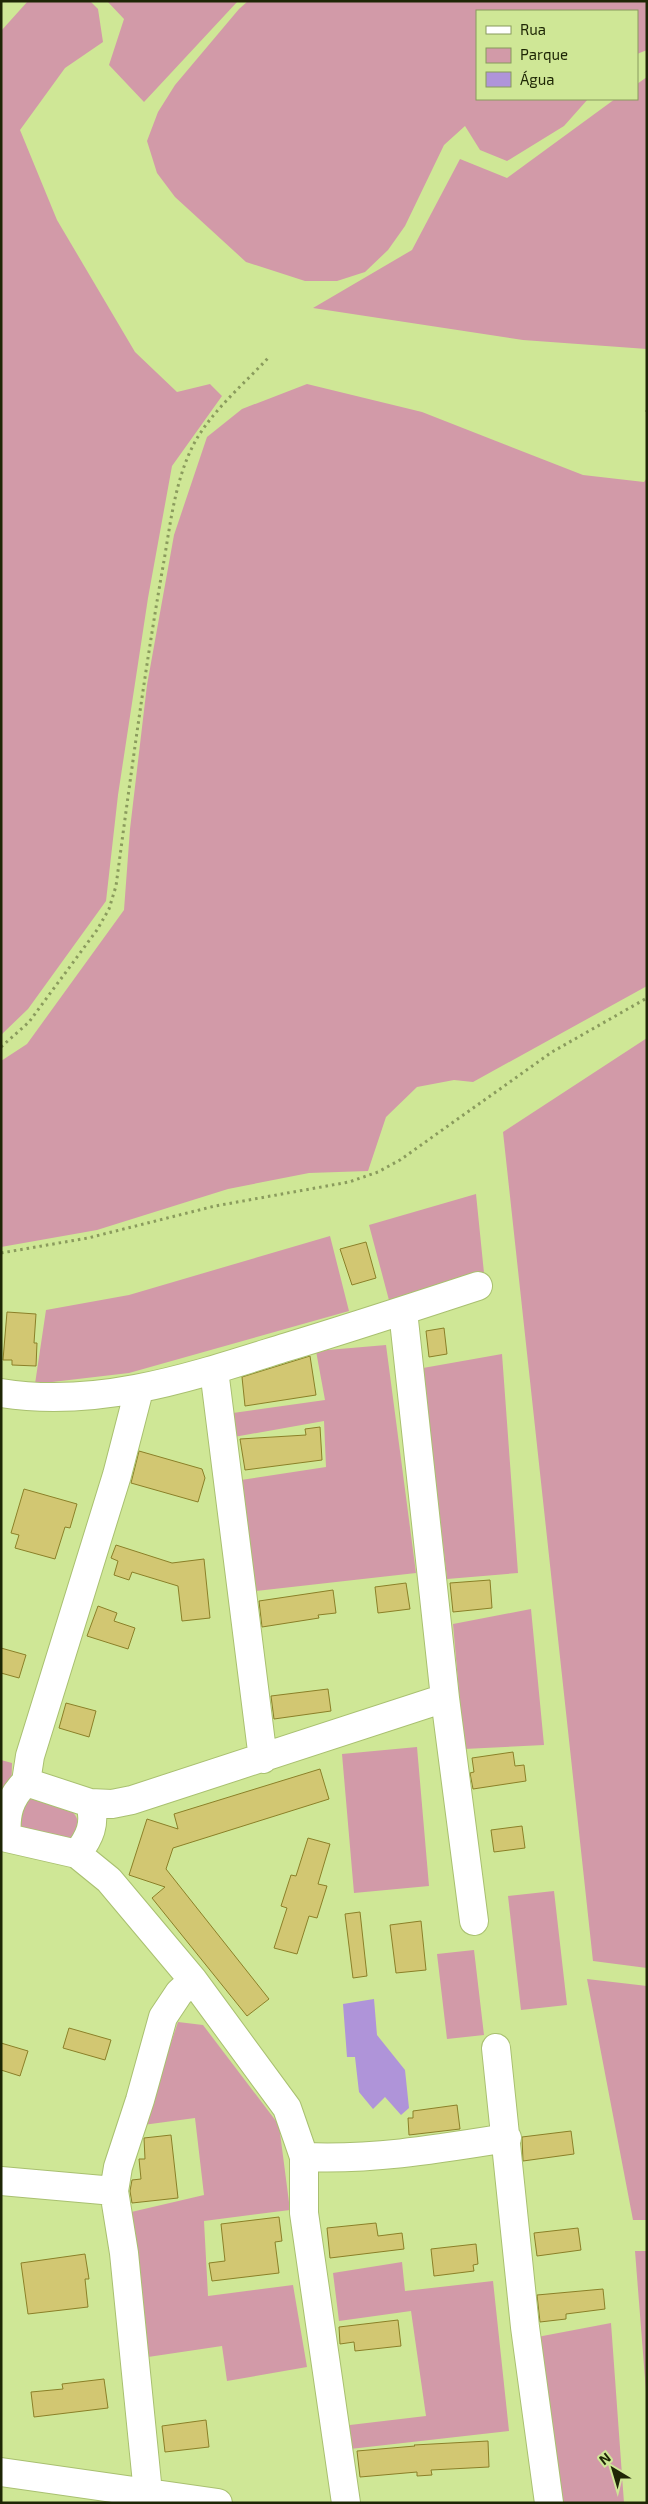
<svg xmlns="http://www.w3.org/2000/svg" width="648" height="2504" viewBox="0 0 648 2504" font-family="'Exo 2',sans-serif">
<rect width="100%" height="100%" fill="#cfe796"/>
<path fill="#d29aa8" d="M28,1H90L98,9L103,42L65,68L20,130L57,220L135,352L177,392L210,384L222,396L172,466L148,598L118,795L106,901L28,1009L1,1035V31Z
M107,1H238L144,102L109,65L124,19Z
M248,1H647V50L637,54V11H477V99H588L564,126L507,161L480,150L465,126L444,145L405,226L388,250L365,272L337,281H305L246,262L175,197L157,173L147,141L158,112L175,85L239,9Z
M647,77V349L523,340L313,308L412,250L460,159L507,178L615,99H637V84Z
M307,384L422,412L583,475L644,482L647,478V986L473,1082L454,1080L417,1087L386,1117L368,1171L309,1173L228,1189L97,1230L1,1247V1061L27,1044L124,910L130,829L147,685L174,535L207,437L242,409Z
M647,1038V1968L593,1961L503,1132Z
M476,1194L484,1273L390,1304L369,1225Z
M330,1236L349,1311L129,1373L35,1384L46,1310L129,1295Z
M386,1345L416,1573L256,1591L241,1480L326,1467L324,1421L234,1437L233,1413L325,1400L316,1351Z
M502,1354L518,1573L447,1579L423,1368Z
M531,1609L544,1745L464,1749L453,1624Z
M417,1747L429,1886L354,1893L342,1754Z
M1,1760L12,1763L11,1800L1,1809Z
M27,1798L71,1810C83,1822 78,1832 68,1842L20,1828L14,1813Z
M554,1891L567,2005L521,2010L508,1896Z
M474,1950L484,2035L447,2039L437,1954Z
M587,1979L647,1986V2220H633Z
M178,2022L203,2025L279,2125L290,2210L204,2221L208,2296L293,2285L307,2367L227,2381L222,2346L148,2357L127,2213L204,2195L195,2118L143,2125Z
M635,2251H647V2404Z
M402,2262L405,2291L493,2281L509,2431L350,2449V2425L426,2416L411,2311L339,2321L333,2273Z
M611,2323L624,2503H551L532,2338Z"/>
<path fill="#af94d9" d="M374,1999L377,2035L405,2070L409,2108L401,2115L385,2097L373,2109L359,2092L355,2057H347L343,2004Z"/>
<path fill="#d2c772" stroke="#8b8028" d="M366,1242L376,1278L352,1285L340,1249Z
M7,1312L36,1314L34,1343H37L36,1366L12,1365V1360H3Z
M444,1328L447,1354L429,1357L426,1331Z
M310,1356L316,1395L245,1406L242,1377Z
M320,1427L322,1460L245,1470L240,1439L306,1435L305,1429Z
M139,1451L202,1469L205,1478L198,1502L131,1483Z
M24,1489L77,1504L70,1528L65,1527L55,1559L15,1548L19,1535L11,1533Z
M116,1545L172,1563L204,1559L210,1618L182,1621L178,1586L132,1572L129,1580L114,1575L118,1561L111,1558Z
M490,1580L492,1608L453,1612L450,1583Z
M406,1583L410,1609L378,1613L375,1587Z
M333,1590L336,1613L318,1615L319,1618L262,1627L259,1601Z
M98,1606L117,1613L114,1621L135,1628L128,1649L87,1636Z
M1,1648L26,1655L19,1678L1,1673Z
M328,1689L331,1711L274,1719L271,1696Z
M66,1703L96,1711L89,1737L59,1728Z
M513,1752L515,1766L524,1765L526,1781L473,1789L470,1773L474,1772L472,1758Z
M320,1769L329,1799L173,1848L166,1869L269,1999L247,2016L152,1898L165,1887L129,1875L147,1819L178,1829L174,1814Z
M522,1826L525,1848L494,1852L491,1830Z
M308,1838L330,1844L318,1884L327,1886L317,1918L309,1916L297,1954L274,1948L287,1908L281,1906L291,1875L296,1876Z
M360,1912L367,1976L353,1978L345,1914Z
M421,1921L426,1970L396,1973L390,1925Z
M69,2028L111,2040L105,2060L63,2048Z
M1,2043L28,2051L20,2076L1,2070Z
M457,2105L460,2129L409,2135L408,2118H413V2111Z
M571,2131L574,2154L523,2161L522,2137Z
M171,2135L178,2198L132,2203L130,2191L132,2180L141,2179L139,2159H145L144,2138Z
M279,2217L282,2241L275,2242L279,2273L212,2281L209,2263L225,2261L221,2224Z
M376,2223L378,2236L402,2233L404,2249L330,2258L327,2228Z
M578,2228L581,2250L537,2256L534,2233Z
M476,2244L478,2264L473,2265L474,2271L434,2276L431,2249Z
M85,2254L89,2279H85L88,2307L28,2314L21,2263Z
M603,2289L605,2309L566,2314V2319L540,2322L537,2295Z
M398,2320L401,2346L355,2351L354,2342L340,2344L339,2327Z
M104,2379L108,2408L34,2417L31,2392L63,2389L62,2384Z
M206,2420L209,2447L165,2452L162,2426Z
M488,2441L489,2467L431,2470L432,2475L417,2476V2472L360,2477L357,2451L415,2446L414,2445Z"/>
<g fill="none" stroke-linecap="round" stroke-linejoin="round">
<g stroke="#a9c070" stroke-width="30">
<path id="minor" d="M403,1311L445,1698L474,1921
M214,1370L263,1759
M139,1390L117,1475L30,1756L26,1782C9,1798 5,1815 7,1838L77,1854L109,1880L193,1980L287,2108L304,2157C374,2160 438,2149 507,2138
M1,1393C100,1409 194,1376 287,1347C350,1328 414,1307 478,1286
M26,1782L90,1803C96,1824 90,1837 77,1854
M90,1803L112,1804L132,1800L445,1698
M496,2048L525,2327L549,2503
M304,2157V2213L346,2503
M1,2181L114,2191
M1,2472L218,2503
M148,2493L124,2253L114,2191L118,2167L140,2100L163,2017L179,1993L193,1980"/>
</g>
<path stroke="#8a9b5d" stroke-width="3" stroke-dasharray="2.5 4" stroke-linecap="butt" d="M646,412L647,411
M1,1047L29,1022L97,930L109,909L116,886C130,781 144,676 162,572C170,529 174,479 196,440C214,409 244,384 268,358
M1,1253L88,1238L215,1206L349,1182L378,1172L400,1160L552,1052L647,998"/>
<use href="#minor" stroke="#fff" stroke-width="28"/>
</g>
<rect width="648" height="2504" fill="none" stroke="#1e2605" stroke-width="5"/>
<rect x="476" y="10" width="162" height="90" fill="#cfe796" stroke="#889a5c"/>
<rect x="486" y="26" width="25" height="8" fill="#ffffff" stroke="#889a5c"/>
<text x="520" y="35" font-size="15" fill="#1e2605">Rua</text>
<rect x="486" y="48" width="25" height="15" fill="#d29aa8" stroke="#889a5c"/>
<text x="520" y="60" font-size="15" fill="#1e2605">Parque</text>
<rect x="486" y="72" width="25" height="15" fill="#af94d9" stroke="#889a5c"/>
<text x="520" y="85" font-size="15" fill="#1e2605">Água</text>
<g transform="translate(613 2469) rotate(322)" stroke="#cfe796" stroke-width="4" paint-order="stroke">
<path d="M0-4L9 19L0 12L-9 19Z" fill="#1e2605"/>
<text y="-8" font-size="14" font-weight="bold" text-anchor="middle" fill="#1e2605">N</text>
</g>
</svg>
